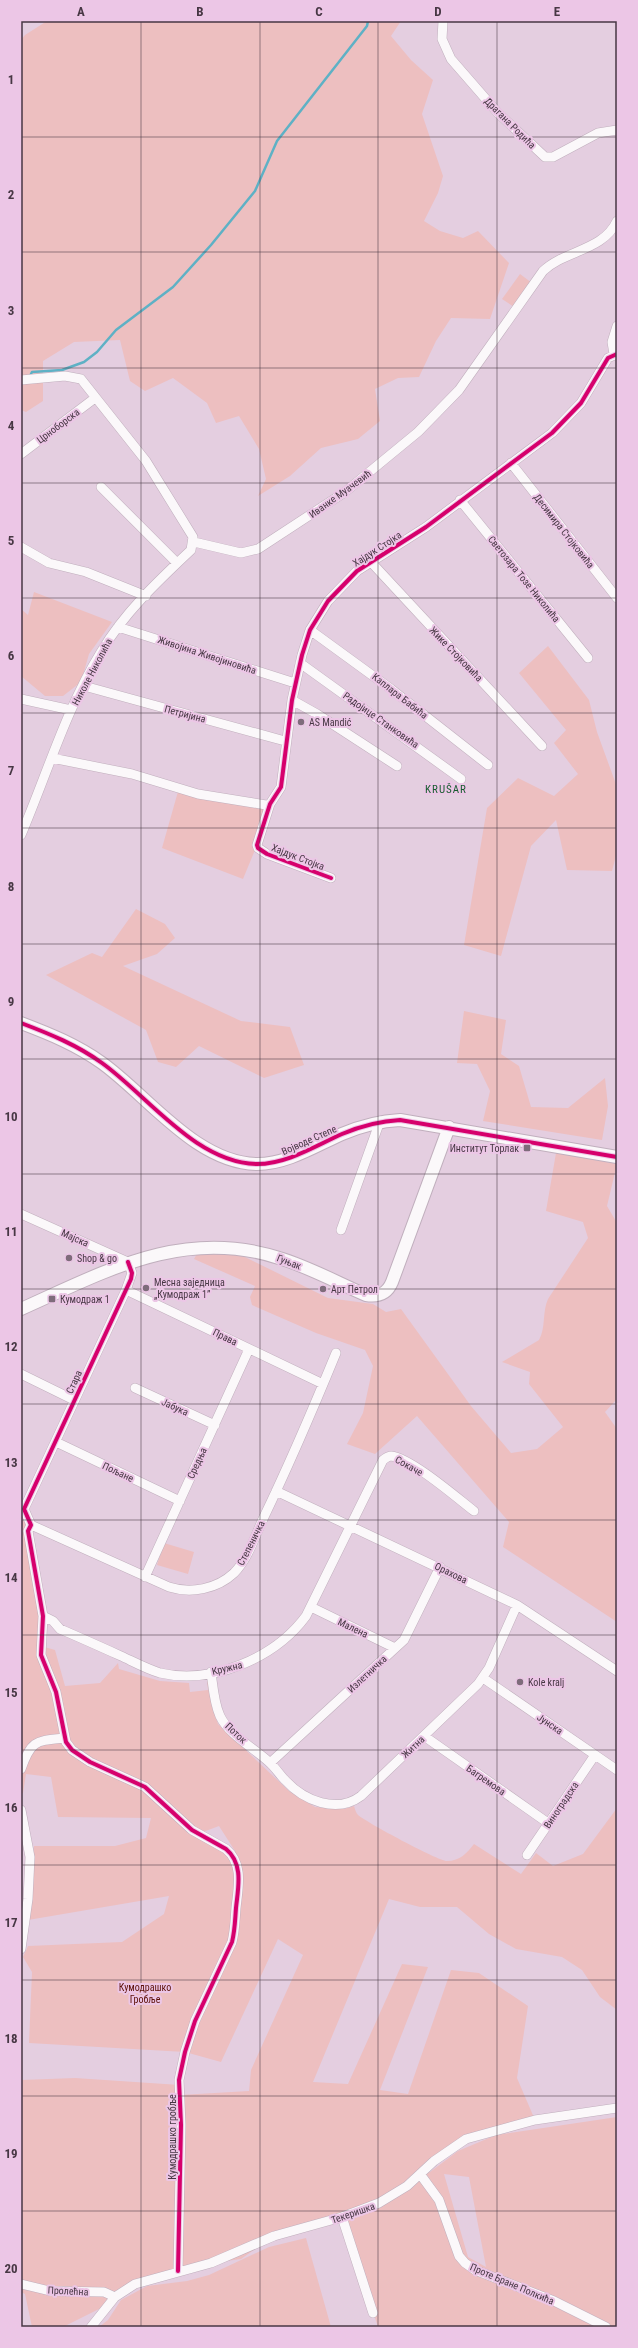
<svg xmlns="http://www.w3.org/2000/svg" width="638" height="2348" viewBox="0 0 638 2348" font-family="'Roboto Condensed',sans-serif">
<rect width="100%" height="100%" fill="#e4cee0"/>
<path fill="#edbfc0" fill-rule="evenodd" d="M47,21H401L391,36L411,60L433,80L422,114L443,176L438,193L424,221L440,231L463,238L478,231L509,263L490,319L451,318L436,341L419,377L398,378L375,389L380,421L358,439L321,448L290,476L258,496L266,479L259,449L239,416L216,423L207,403L173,378L145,391L130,381L120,340L74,342L43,361V401L26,412L21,410V40L25,35Z
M520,274L532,283L514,307L502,299Z
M34,592L112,622L89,654L81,682L63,696H45L21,676V609L28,615Z
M548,646L589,700L597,732L617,787V852L612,871L567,870L556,820L531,846L501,956L464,945L487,808L518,778L554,796L578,774L554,743L566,730L519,673Z
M179,788L266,805L257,845L243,879L162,848Z
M136,909L165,924L175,938L157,954L123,966L241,1021L290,1027L304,1065L264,1078L199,1046L176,1067L158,1062L146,1030L46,975L92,953L102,957Z
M464,1011L506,1020L501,1054L519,1066L531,1107L568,1108L605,1078L608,1106L602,1140L483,1121L490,1091L477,1064L457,1063Z
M556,1153L617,1164L607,1206L617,1223V1399L605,1412L617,1429V1622L503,1547L509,1522L417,1416L375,1454L347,1444L363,1413L373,1366L365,1350L316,1333L252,1305L250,1297L255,1286L194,1259L198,1252L241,1255L328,1298L373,1304L386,1312L401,1309L471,1406L511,1453L537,1449L563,1427L529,1384L530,1372L502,1362L539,1340C546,1328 542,1312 548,1299L588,1238L583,1222L546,1211Z
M21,1519L25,1522L42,1603L41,1646L55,1650L65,1686L100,1683L118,1663L119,1669L160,1681L189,1683L190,1692L208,1690L207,1681H211V1703L218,1724L289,1791L315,1807L344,1809L354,1806C355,1809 356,1813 358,1815C366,1822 438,1861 447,1861C460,1861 467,1853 474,1844L521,1874L536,1853L553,1866L583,1854L617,1808V2010L600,1997L582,1970L562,1957L516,1949L489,1934L457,1907H420L389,1899L313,2082L348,2084L402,1964L428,1967L380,2090L408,2094L451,1970L479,1973L528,2006L517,2078L535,2120L466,2139L421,2174L430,2172L458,2151L496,2135L617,2117V2327H378L342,2218L274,2236L241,2259L211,2263L178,2271L115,2297L99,2309L63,2327H32L25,2294L21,2292V2080L75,2078L180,2085V2095L249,2091L251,2070L303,1955L278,1939L221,2062L185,2052L29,2043L32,1972L23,1957L28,1946L122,1942L164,1914L169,1896L28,1920L34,1846H115L146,1838L151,1818L58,1817L51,1777L26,1774L23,1793L21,1794ZM219,1826L235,1851L238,1872L226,1849L187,1833L203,1832ZM444,2174L469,2177L486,2267L468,2257Z
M164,1543L194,1552L188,1574L157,1565Z
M306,2238L331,2327H99L108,2320L121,2300L147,2286L187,2281L209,2275L269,2247Z"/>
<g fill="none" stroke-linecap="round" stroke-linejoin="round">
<path stroke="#5eb1c5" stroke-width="2.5" d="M30,376L32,372L62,370L84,362L97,352L116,330L173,287L211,245L255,191L277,141L367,26L368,21"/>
<g stroke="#c0afbd" stroke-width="10">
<path id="minor" d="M443,21L442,39L451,59L498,113L545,157H553L598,133L617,130
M614,354L612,342L617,326
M21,380L65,376L81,379L146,461L193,537L191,550C158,581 124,613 101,652C66,709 47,774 21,835
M21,454L95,398
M511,463L617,598
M101,487L177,563
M460,500L588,658
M194,542L241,553L258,549L345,492L418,432L459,390L543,271C565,250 603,251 617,221
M21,547L49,563L86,572L146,596
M371,562L542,746
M118,627L295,683
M310,630L391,689L488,765
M300,663L461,779
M84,686L285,741
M21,699L71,710
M292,700L317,714L397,766
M52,758L132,774L198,794L266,805L270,804
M331,878L267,854L258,848L257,845L270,804L281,787L292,700L302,655L310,630L328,601L357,571L426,527L552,433L581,403L608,358L617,354
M21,1214L128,1262L132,1273L126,1290L24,1509L31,1525L28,1531L43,1616L41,1655L56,1692L66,1742L72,1750L90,1762L145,1787L192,1830L226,1849C244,1864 238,1888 236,1908C235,1920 235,1930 232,1942L195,2021L185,2052L179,2080L181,2125L178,2271
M341,1230L380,1121
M126,1290L323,1384
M21,1374L74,1400
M135,1388L215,1425
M56,1442L180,1501
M276,1491L517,1605L617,1671
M31,1525L169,1587C191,1594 217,1589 234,1573C248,1559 255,1536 263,1519C289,1465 313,1409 336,1353
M145,1577L249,1349
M311,1607L395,1648
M43,1616L53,1621L60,1629C81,1638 101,1647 121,1656C134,1662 147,1669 160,1673C212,1685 275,1658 306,1616L383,1460C386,1458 388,1456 391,1456C411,1458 457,1498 474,1511
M211,1672C213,1686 214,1703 220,1716C229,1735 254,1748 269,1762C275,1767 279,1774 285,1780C304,1801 337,1814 361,1796L478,1684L489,1668L517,1605
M483,1678L617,1770
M424,1736L548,1823
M270,1763L404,1640L440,1567
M21,1769C31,1740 36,1741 64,1738
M21,1810L30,1857L28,1899L21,1949
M527,1855L595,1755
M420,2174L439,2200L459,2256L465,2263L475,2270L554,2301L606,2327
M342,2217L373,2313
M21,2284L50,2291L104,2292L115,2297
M91,2327L115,2297L135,2284L211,2263L274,2236L342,2217L379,2203L407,2186L434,2161L466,2139L535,2120L617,2108"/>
</g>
<g stroke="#c0afbd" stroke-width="14">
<path id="tertiary" d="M21,1023C50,1034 77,1045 102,1063C148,1096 196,1163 257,1164C287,1164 315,1146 342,1134C361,1126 380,1121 400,1120L617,1157
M21,1309C106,1271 184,1227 279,1258C309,1267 338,1283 366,1295C379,1297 387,1294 392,1282L449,1127"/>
</g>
<use href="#minor" stroke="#fbf8fa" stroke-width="9"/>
<use href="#tertiary" stroke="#fbf8fa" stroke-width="12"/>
<g stroke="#ecc6e6" stroke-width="6">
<path id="cycleway" d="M331,878L267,854L258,848L257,845L270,804L281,787L292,700L302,655L310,630L328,601L357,571L426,527L552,433L581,403L608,358L617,354
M21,1023C50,1034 77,1045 102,1063C148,1096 196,1163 257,1164C287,1164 315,1146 342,1134C361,1126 380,1121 400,1120L617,1157
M128,1262L132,1273L131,1279L24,1509L31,1525L28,1531L43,1616L41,1655L56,1692L66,1742L72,1750L90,1762L145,1787L192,1830L226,1849C244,1864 238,1888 236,1908C235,1920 235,1930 232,1942L195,2021L185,2052L179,2080L181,2125L178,2271"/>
</g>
<use href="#cycleway" stroke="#d6006c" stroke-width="4"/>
</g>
<path fill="none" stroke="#473744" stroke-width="1" stroke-opacity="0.55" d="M141,21V2327M260,21V2327M378,21V2327M497,21V2327M21,137H617M21,252H617M21,368H617M21,483H617M21,598H617M21,713H617M21,828H617M21,944H617M21,1059H617M21,1174H617M21,1289H617M21,1404H617M21,1520H617M21,1635H617M21,1750H617M21,1865H617M21,1980H617M21,2096H617M21,2211H617"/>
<g fill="#7e6c7b" stroke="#ecc6e6" stroke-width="1.5">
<circle cx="301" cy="722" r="4"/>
<rect x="523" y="1144" width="8" height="8" rx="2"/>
<circle cx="69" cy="1258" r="4"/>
<circle cx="146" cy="1288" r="4"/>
<circle cx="323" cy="1289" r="4"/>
<rect x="48" y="1295" width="8" height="8" rx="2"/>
<circle cx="520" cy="1682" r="4"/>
</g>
<g text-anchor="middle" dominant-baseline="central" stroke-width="4" stroke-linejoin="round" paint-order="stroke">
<g font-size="10" fill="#473744" stroke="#ecc6e6">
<text transform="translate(510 123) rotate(45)">Драгана Родића</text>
<text transform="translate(58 426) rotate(-37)">Црноборска</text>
<text transform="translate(340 494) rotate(-36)">Иванке Муачевић</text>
<text transform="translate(564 531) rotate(52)">Десимира Стојковића</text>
<text transform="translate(377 549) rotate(-33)">Хајдук Стојка</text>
<text transform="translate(524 579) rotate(51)">Светозара Тозе Николића</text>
<text transform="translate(456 654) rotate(46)">Жике Стојковића</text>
<text transform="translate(207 655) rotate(18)">Живојина Живојиновића</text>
<text transform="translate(92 672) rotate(-62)">Николе Николића</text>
<text transform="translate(400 696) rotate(38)">Каплара Бабића</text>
<text transform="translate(185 714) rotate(15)">Петријина</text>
<text transform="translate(381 720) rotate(35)">Радојице Станковића</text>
<text transform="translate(298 857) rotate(21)">Хајдук Стојка</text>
<text transform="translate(309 1140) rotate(-24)">Војводе Степе</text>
<text transform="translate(75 1238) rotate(24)">Мајска</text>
<text transform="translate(289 1262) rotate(21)">Гуњак</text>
<text transform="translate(225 1337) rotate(26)">Права</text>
<text transform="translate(74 1382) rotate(-65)">Стара</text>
<text transform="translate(175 1407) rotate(25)">Јабука</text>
<text transform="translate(197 1463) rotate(-65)">Средња</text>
<text transform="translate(409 1466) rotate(29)">Сокаче</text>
<text transform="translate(118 1472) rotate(25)">Пољане</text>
<text transform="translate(251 1543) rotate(-63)">Степеничка</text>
<text transform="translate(451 1573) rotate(26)">Орахова</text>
<text transform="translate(353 1628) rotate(26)">Малена</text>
<text transform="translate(227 1668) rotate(-13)">Кружна</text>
<text transform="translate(367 1674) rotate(-43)">Излетничка</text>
<text transform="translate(550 1724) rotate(34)">Јунска</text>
<text transform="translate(236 1733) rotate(43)">Поток</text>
<text transform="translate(413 1747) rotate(-43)">Житна</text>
<text transform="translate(486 1780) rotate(35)">Багремова</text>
<text transform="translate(561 1805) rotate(-56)">Виноградска</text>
<text transform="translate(172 2137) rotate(-90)">Кумодрашко гробље</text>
<text transform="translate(353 2213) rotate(-19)">Текеришка</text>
<text transform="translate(512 2284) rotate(23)">Проте Бране Полкића</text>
<text transform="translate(68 2291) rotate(3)">Пролећна</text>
</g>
<g font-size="10" fill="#473744" stroke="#ecc6e6" text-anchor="start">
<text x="309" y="722">AS Mandić</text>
<text x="519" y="1148" text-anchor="end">Институт Торлак</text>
<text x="77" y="1258">Shop &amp; go</text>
<text x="154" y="1282">Месна заједница<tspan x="154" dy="12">„Кумодраж 1”</tspan></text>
<text x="331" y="1289">Арт Петрол</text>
<text x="60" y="1299">Кумодраж 1</text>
<text x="528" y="1682">Kole kralj</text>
</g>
<g font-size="10" fill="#5b0f06" stroke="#ecc6e6">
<text x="145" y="1987">Кумодрашко<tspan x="145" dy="12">Гробље</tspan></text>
</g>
<g font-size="11" letter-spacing="1" fill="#175c2f" stroke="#ecc6e6">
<text x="446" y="789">KRUŠAR</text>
</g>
</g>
<rect width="638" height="2348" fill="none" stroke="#ecc6e6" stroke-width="44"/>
<rect x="22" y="22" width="594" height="2304" fill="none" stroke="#473744" stroke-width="1.5"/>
<g font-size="13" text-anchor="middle" font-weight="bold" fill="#473744">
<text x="81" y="16">A</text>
<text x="200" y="16">B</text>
<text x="319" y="16">C</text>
<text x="438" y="16">D</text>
<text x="557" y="16">E</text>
<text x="11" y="84">1</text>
<text x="11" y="199">2</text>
<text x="11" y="315">3</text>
<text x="11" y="430">4</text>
<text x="11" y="545">5</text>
<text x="11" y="660">6</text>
<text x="11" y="775">7</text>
<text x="11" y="891">8</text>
<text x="11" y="1006">9</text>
<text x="11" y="1121">10</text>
<text x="11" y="1236">11</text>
<text x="11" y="1351">12</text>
<text x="11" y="1467">13</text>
<text x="11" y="1582">14</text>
<text x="11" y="1697">15</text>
<text x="11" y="1812">16</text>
<text x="11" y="1927">17</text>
<text x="11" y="2043">18</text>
<text x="11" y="2158">19</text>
<text x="11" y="2273">20</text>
</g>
</svg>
